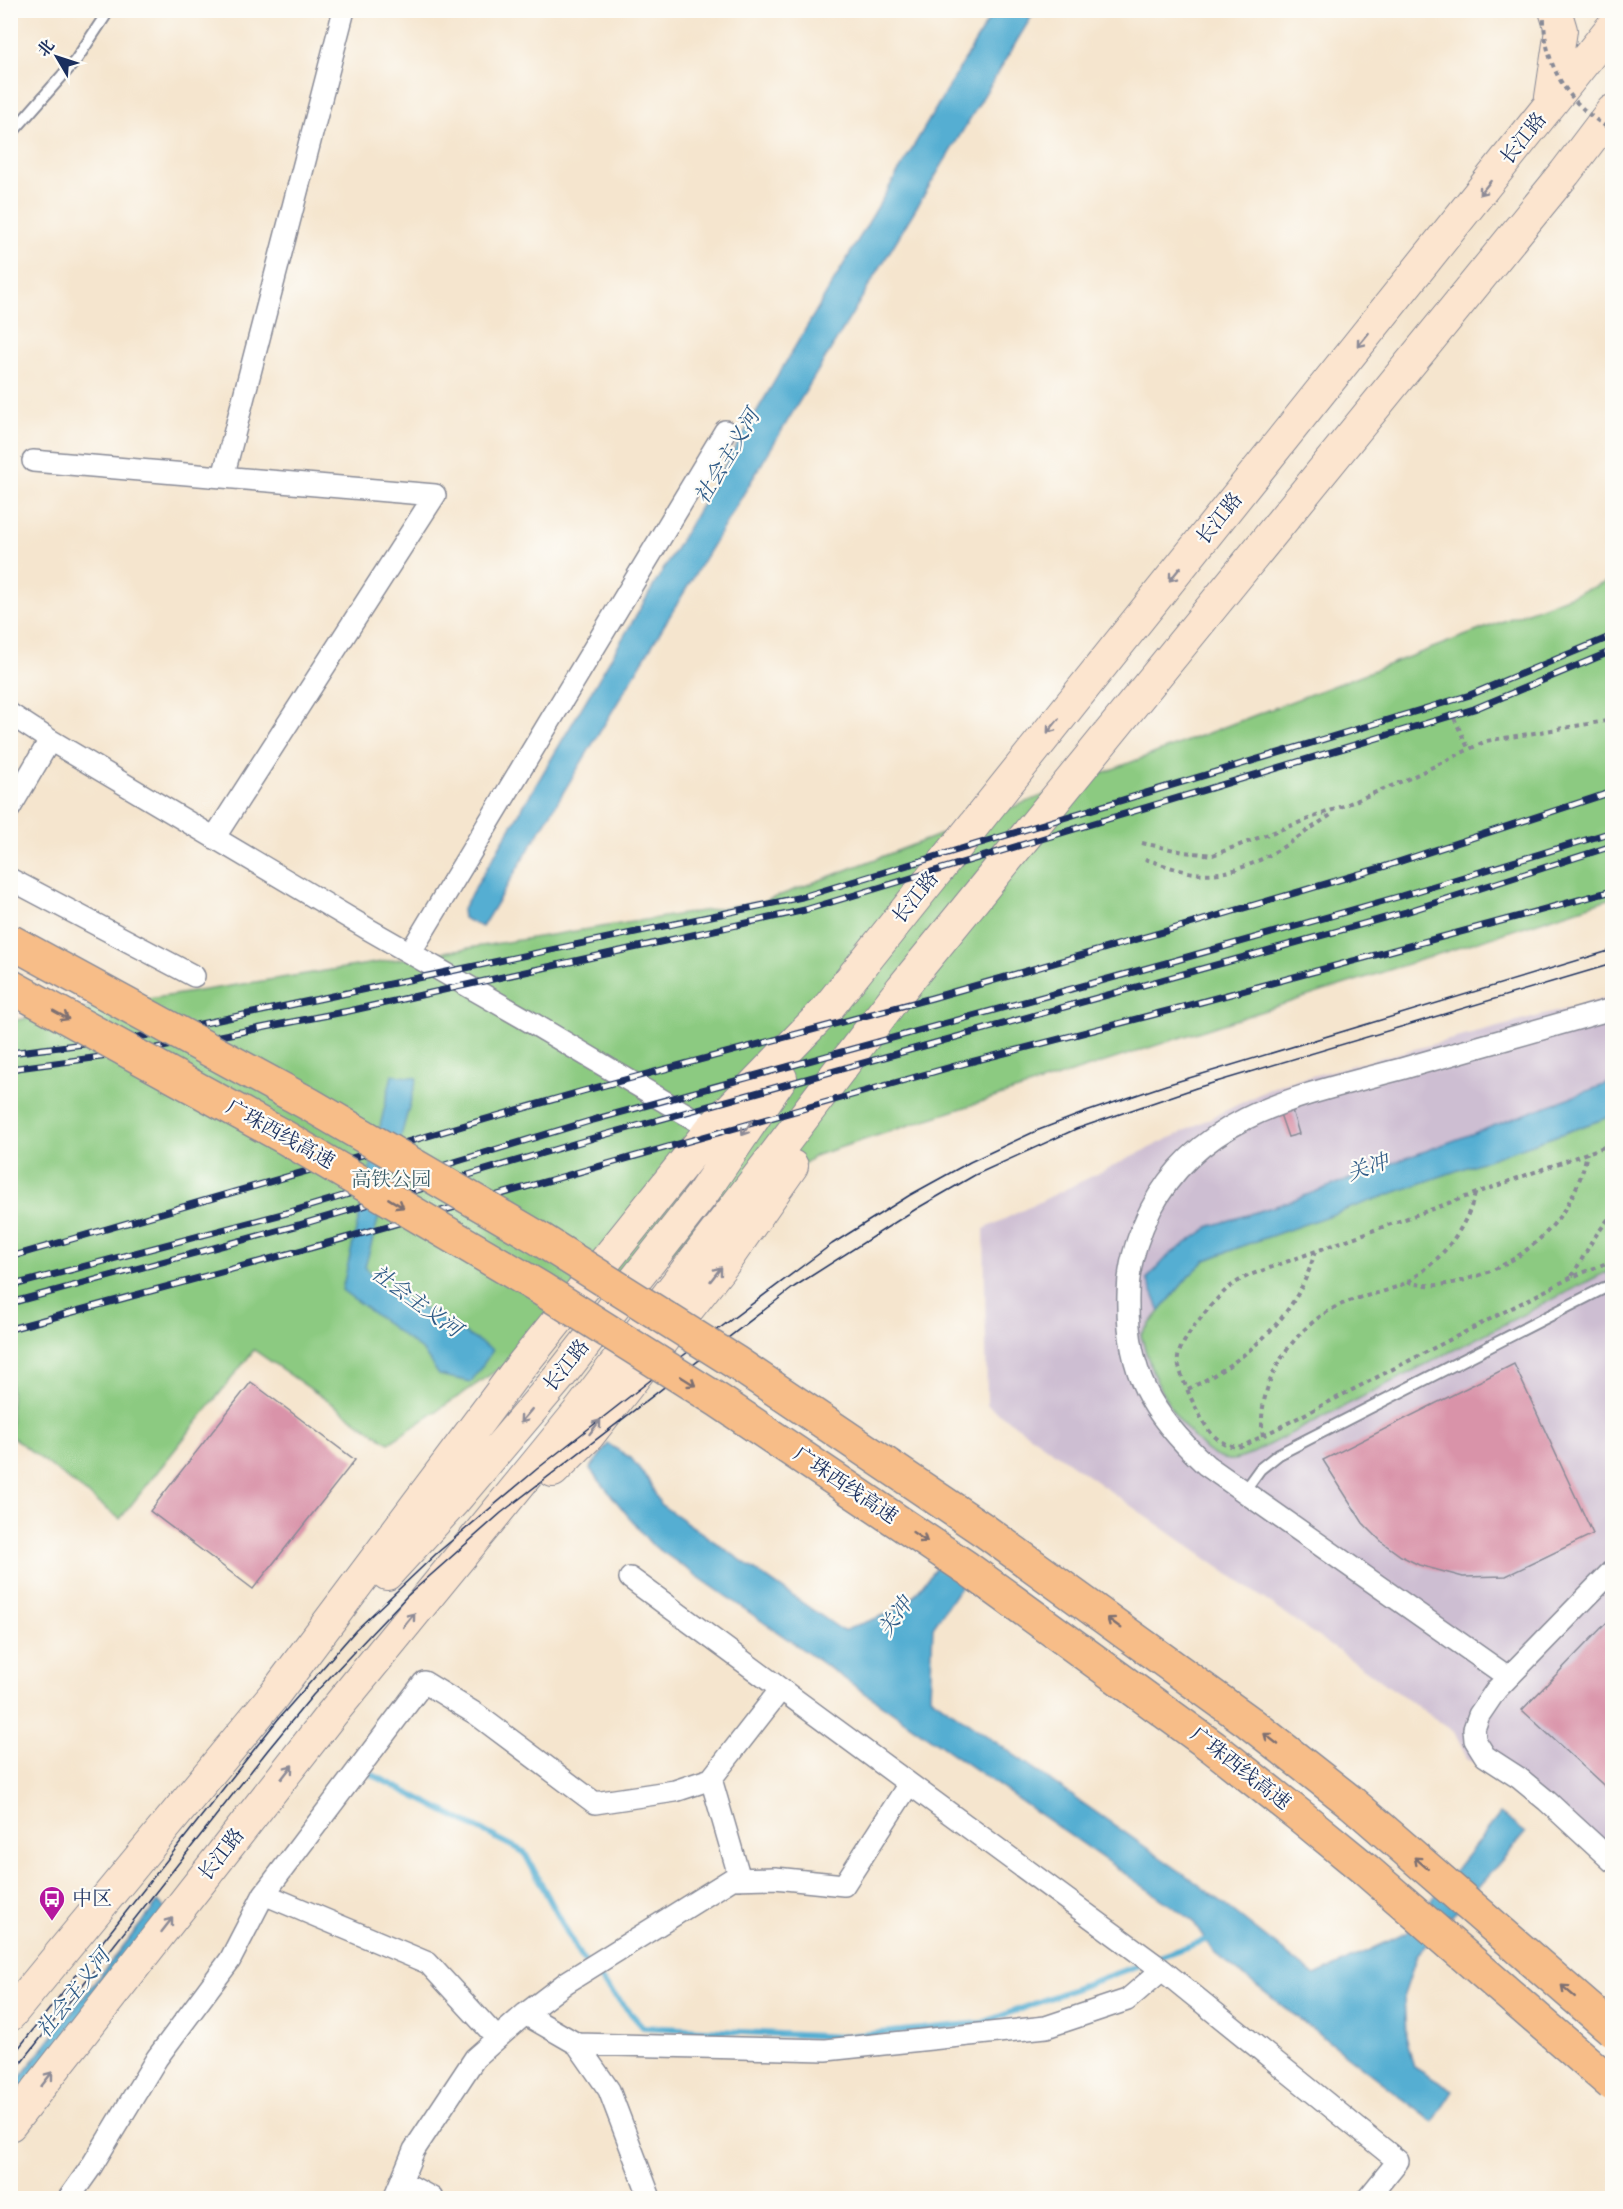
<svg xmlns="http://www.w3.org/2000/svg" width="1623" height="2209" viewBox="0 0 1623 2209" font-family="'Libre Bodoni','Noto Serif SC',serif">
<rect width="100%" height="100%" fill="#fdfcf7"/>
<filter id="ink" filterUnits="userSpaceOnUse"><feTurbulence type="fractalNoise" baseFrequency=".0167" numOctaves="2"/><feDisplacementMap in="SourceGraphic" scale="12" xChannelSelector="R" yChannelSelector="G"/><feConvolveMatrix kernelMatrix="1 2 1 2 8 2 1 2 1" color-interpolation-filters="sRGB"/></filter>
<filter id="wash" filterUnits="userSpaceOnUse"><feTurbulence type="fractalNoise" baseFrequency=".008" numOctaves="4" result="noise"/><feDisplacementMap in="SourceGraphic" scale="24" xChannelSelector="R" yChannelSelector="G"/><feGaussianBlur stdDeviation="1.35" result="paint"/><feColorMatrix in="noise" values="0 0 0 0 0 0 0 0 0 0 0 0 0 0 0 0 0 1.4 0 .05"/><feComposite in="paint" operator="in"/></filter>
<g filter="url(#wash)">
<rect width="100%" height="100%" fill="#f5e5ce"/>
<path fill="#cdbed2" d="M1612,997V1874L1574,1837L1517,1789L1467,1758L1454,1732L987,1405L984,1229L1278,1085Z"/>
<path fill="#8cca81" stroke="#547c70" stroke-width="1.5" d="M1612,580V898L817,1155L389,1443L254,1350L120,1519L11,1436L10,1021L765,901Z
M1612,1116V1273H1604L1247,1456C1241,1458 1235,1461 1229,1460C1214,1459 1204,1449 1194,1438C1165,1406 1152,1377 1141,1335L1189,1276L1206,1260L1245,1245Z"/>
<path fill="#54aed2" stroke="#386e98" stroke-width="1.5" d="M994,10L1035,11L482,927L463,918L462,910Z
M392,1075L417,1078L365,1267L376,1281L493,1350L471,1382L439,1375L423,1351L342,1290Z
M1612,1082V1116L1245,1245L1206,1260L1189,1276L1160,1311L1147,1279L1169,1255L1211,1226L1282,1204Z
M608,1444L631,1458L649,1481L660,1504L843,1631L905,1607L938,1565L963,1583L933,1627L930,1696L1194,1881L1315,1976L1406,1933L1500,1814L1526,1833L1417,1955L1404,1995L1406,2036L1414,2067L1453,2091L1433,2122L1214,1953L1193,1921L651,1544L590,1469Z
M158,1902L168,1912L11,2114V2089Z"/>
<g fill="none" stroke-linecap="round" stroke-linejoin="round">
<path stroke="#54aed2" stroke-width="6" d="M369,1773L524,1852L581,1958L587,1964
M1156,1958L1211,1938
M593,1971L643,2027L841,2037L982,2023L1144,1963"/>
</g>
<g id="blocks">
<path fill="#d993a9" d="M1292,1110L1299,1134L1288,1137L1280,1114Z
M1514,1364L1593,1534L1506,1576L1463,1577L1419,1565L1401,1556L1383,1543L1363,1523L1323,1460Z
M251,1382L355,1460L253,1589L150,1511Z
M1612,1617V1793L1522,1710Z"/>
</g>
</g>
<g filter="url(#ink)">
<use href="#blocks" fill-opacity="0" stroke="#888a96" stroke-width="1.5"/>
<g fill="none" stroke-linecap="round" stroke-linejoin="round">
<g stroke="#888a96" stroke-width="14">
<path id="service" d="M10,135L76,60L109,10
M1244,1491L1260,1469L1279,1454L1604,1288L1612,1286"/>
</g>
<g stroke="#888a96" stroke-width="24">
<path id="minor" d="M33,461L435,495L214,838
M223,477L344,10
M10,714L50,740L368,929L522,1017L711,1129
M10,808L50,740
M10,879L194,976
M410,953L725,431
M1612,1571L1496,1690L1479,1715L1474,1729L1475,1740L1485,1756L1519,1778L1547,1801L1612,1861
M630,1578L1161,1969L1398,2161L1368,2198
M1508,1677L1206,1465C1151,1414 1126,1372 1128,1295C1128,1266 1138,1235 1151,1209C1202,1110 1311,1094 1408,1067C1476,1048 1544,1028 1612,1009
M711,1779L740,1879
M264,1894L428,1963L497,2038
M525,2014L577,2044L609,2090L650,2198
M577,2044L826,2050L1046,2027L1127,2000L1162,1970
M401,2181L432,2198
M69,2198L91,2167L157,2058L230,1960L264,1894L424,1682L476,1714L595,1803L675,1791L711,1779L781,1689
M394,2198L414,2150L475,2058L525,2014L567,1982L732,1879L775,1878L844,1885L909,1784"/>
</g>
<g stroke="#888a96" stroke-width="34">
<path id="secondary" d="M1550,104L1561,30L1555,10
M553,1471L588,1436L724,1263L792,1166
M387,1574L454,1501L560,1376L701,1196L781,1078
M10,2015L274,1695L513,1376L711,1129L826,1010L1612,27
M10,2125L330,1716L581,1409L902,988L1565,173L1612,111"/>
</g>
<path stroke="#888a96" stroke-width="4" stroke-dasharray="4.5 4.5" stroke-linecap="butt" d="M1454,718L1469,750
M1142,843L1184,852L1213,855L1343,806L1410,778L1486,741L1612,720
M1145,859C1161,864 1179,871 1195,873C1247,880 1293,839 1334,813
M1612,1144L1250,1275C1241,1279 1233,1284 1226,1290C1213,1302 1180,1340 1178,1357C1176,1371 1203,1427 1214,1436C1223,1444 1231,1448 1243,1446L1572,1277L1612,1261
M1572,1276L1594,1238L1612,1214
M1407,1282C1428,1288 1450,1285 1471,1278C1530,1260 1575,1215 1587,1153
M1188,1389C1246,1361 1299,1316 1315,1251
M1263,1436C1255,1383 1294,1325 1342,1304C1362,1295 1387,1293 1407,1282C1439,1263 1466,1230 1475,1194"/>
<use href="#service" stroke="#fff" stroke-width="10"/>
<use href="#minor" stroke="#fff" stroke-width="21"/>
<use href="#secondary" stroke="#fce5cf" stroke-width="32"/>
<path stroke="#1b2f5e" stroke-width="1.5" d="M10,2059L279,1718L356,1630L437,1553L537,1469L652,1379L832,1244L910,1195L970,1162L1036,1131L1083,1113L1166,1085L1612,950
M10,2077L267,1751L313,1695L406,1597L501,1513L794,1287L916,1209L975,1175L1076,1129L1196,1088L1612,964"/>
<g stroke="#1b2f5e" stroke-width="7">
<path id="rail" d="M10,1053L134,1038L802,897L1470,695L1612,636
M10,1069L131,1053L349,1011L805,910L1474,709L1612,651
M10,1257L583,1091L932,998L1166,931L1383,867L1612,792
M10,1286L290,1212L593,1120L1177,960L1401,896L1612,832
M10,1303L299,1225L597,1137L1406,912L1612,846
M10,1329L310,1248L951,1067L1179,1008L1612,891"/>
</g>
<use href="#rail" stroke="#fdfcf7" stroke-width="4.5" stroke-dasharray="14" stroke-linecap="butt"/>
<g stroke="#888a96" stroke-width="36" stroke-linecap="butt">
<path id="motorway-bridge" d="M10,941L309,1104L540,1239L735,1362L985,1531L1249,1722L1352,1803L1612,2029
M10,986L286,1138L540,1288L719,1401L967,1568L1213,1747L1304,1819L1366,1870L1612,2084"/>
</g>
<path stroke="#888a96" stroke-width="4" stroke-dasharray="4.5 4.5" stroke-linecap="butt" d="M1544,10C1542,64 1567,104 1612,130"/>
<use href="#motorway-bridge" stroke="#f7bd88" stroke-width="33"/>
</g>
<defs><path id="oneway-shaft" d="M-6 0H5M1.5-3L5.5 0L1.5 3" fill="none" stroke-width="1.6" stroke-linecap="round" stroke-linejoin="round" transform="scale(1.5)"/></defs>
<g stroke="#8c8a96">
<use href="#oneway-shaft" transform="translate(1485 188) rotate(129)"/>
<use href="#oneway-shaft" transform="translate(1363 340) rotate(129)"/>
<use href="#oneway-shaft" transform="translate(1175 574) rotate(129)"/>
<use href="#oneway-shaft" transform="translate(1053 726) rotate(129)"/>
<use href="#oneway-shaft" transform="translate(747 1128) rotate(124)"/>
<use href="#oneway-shaft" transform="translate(716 1274) rotate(-52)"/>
<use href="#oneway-shaft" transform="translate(526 1416) rotate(130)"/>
<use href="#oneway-shaft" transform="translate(595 1427) rotate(-52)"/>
<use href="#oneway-shaft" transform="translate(409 1620) rotate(-51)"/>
<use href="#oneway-shaft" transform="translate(287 1772) rotate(-52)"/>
<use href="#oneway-shaft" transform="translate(167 1925) rotate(-52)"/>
<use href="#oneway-shaft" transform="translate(47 2079) rotate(-52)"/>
</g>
<g stroke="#7e6f71">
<use href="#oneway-shaft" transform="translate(61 1015) rotate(29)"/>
<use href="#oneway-shaft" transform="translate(396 1203) rotate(31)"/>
<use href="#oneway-shaft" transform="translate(688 1381) rotate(32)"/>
<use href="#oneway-shaft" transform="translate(920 1537) rotate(34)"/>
<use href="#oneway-shaft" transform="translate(1114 1623) rotate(-144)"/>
<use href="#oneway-shaft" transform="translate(1271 1739) rotate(-142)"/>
<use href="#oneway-shaft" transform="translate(1421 1863) rotate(-139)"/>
<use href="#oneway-shaft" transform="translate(1568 1991) rotate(-139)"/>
</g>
</g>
<defs>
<g id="bus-pin" transform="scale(1.35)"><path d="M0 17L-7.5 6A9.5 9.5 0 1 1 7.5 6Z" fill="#b5179e" stroke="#fdfcf7"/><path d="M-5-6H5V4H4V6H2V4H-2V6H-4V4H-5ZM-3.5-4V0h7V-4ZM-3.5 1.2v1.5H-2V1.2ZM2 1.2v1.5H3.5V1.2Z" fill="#fff"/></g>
</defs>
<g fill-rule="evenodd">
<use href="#bus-pin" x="52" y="1899"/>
</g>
<g text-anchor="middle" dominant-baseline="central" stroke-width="4.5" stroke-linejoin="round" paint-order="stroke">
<g font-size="20" fill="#1b2f5e" stroke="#fdfcf7">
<text transform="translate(1524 139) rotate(-51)">长江路</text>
<text transform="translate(1220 519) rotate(-51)">长江路</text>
<text transform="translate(916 898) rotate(-51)">长江路</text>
<text transform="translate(280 1135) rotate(29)">广珠西线高速</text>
<text transform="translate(567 1366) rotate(-51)">长江路</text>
<text transform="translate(845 1486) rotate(34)">广珠西线高速</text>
<text transform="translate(1240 1769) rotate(38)">广珠西线高速</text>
<text transform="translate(222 1855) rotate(-52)">长江路</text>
</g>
<g font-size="20" fill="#3d5e68" stroke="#fdfcf7">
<text x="391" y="1180">高铁公园</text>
</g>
<g font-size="20" fill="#1b2f5e" stroke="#fdfcf7" text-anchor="start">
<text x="72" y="1899">中区</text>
</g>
<g font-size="21" font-style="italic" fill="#2f5b87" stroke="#fdfcf7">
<text transform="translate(728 457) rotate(-59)">社会主义河</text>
<text transform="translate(1368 1168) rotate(-19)">关冲</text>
<text transform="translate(416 1302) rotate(36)">社会主义河</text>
<text transform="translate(896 1617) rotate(-55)">关冲</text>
<text transform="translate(74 1994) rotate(-52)">社会主义河</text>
</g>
</g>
<rect width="1623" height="2209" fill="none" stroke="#fdfcf7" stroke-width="36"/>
<g transform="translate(57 57) rotate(309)" stroke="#fdfcf7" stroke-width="4.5" paint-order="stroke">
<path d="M0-4.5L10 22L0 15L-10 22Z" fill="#1b2f5e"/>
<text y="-9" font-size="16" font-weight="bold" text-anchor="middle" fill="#1b2f5e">北</text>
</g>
</svg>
